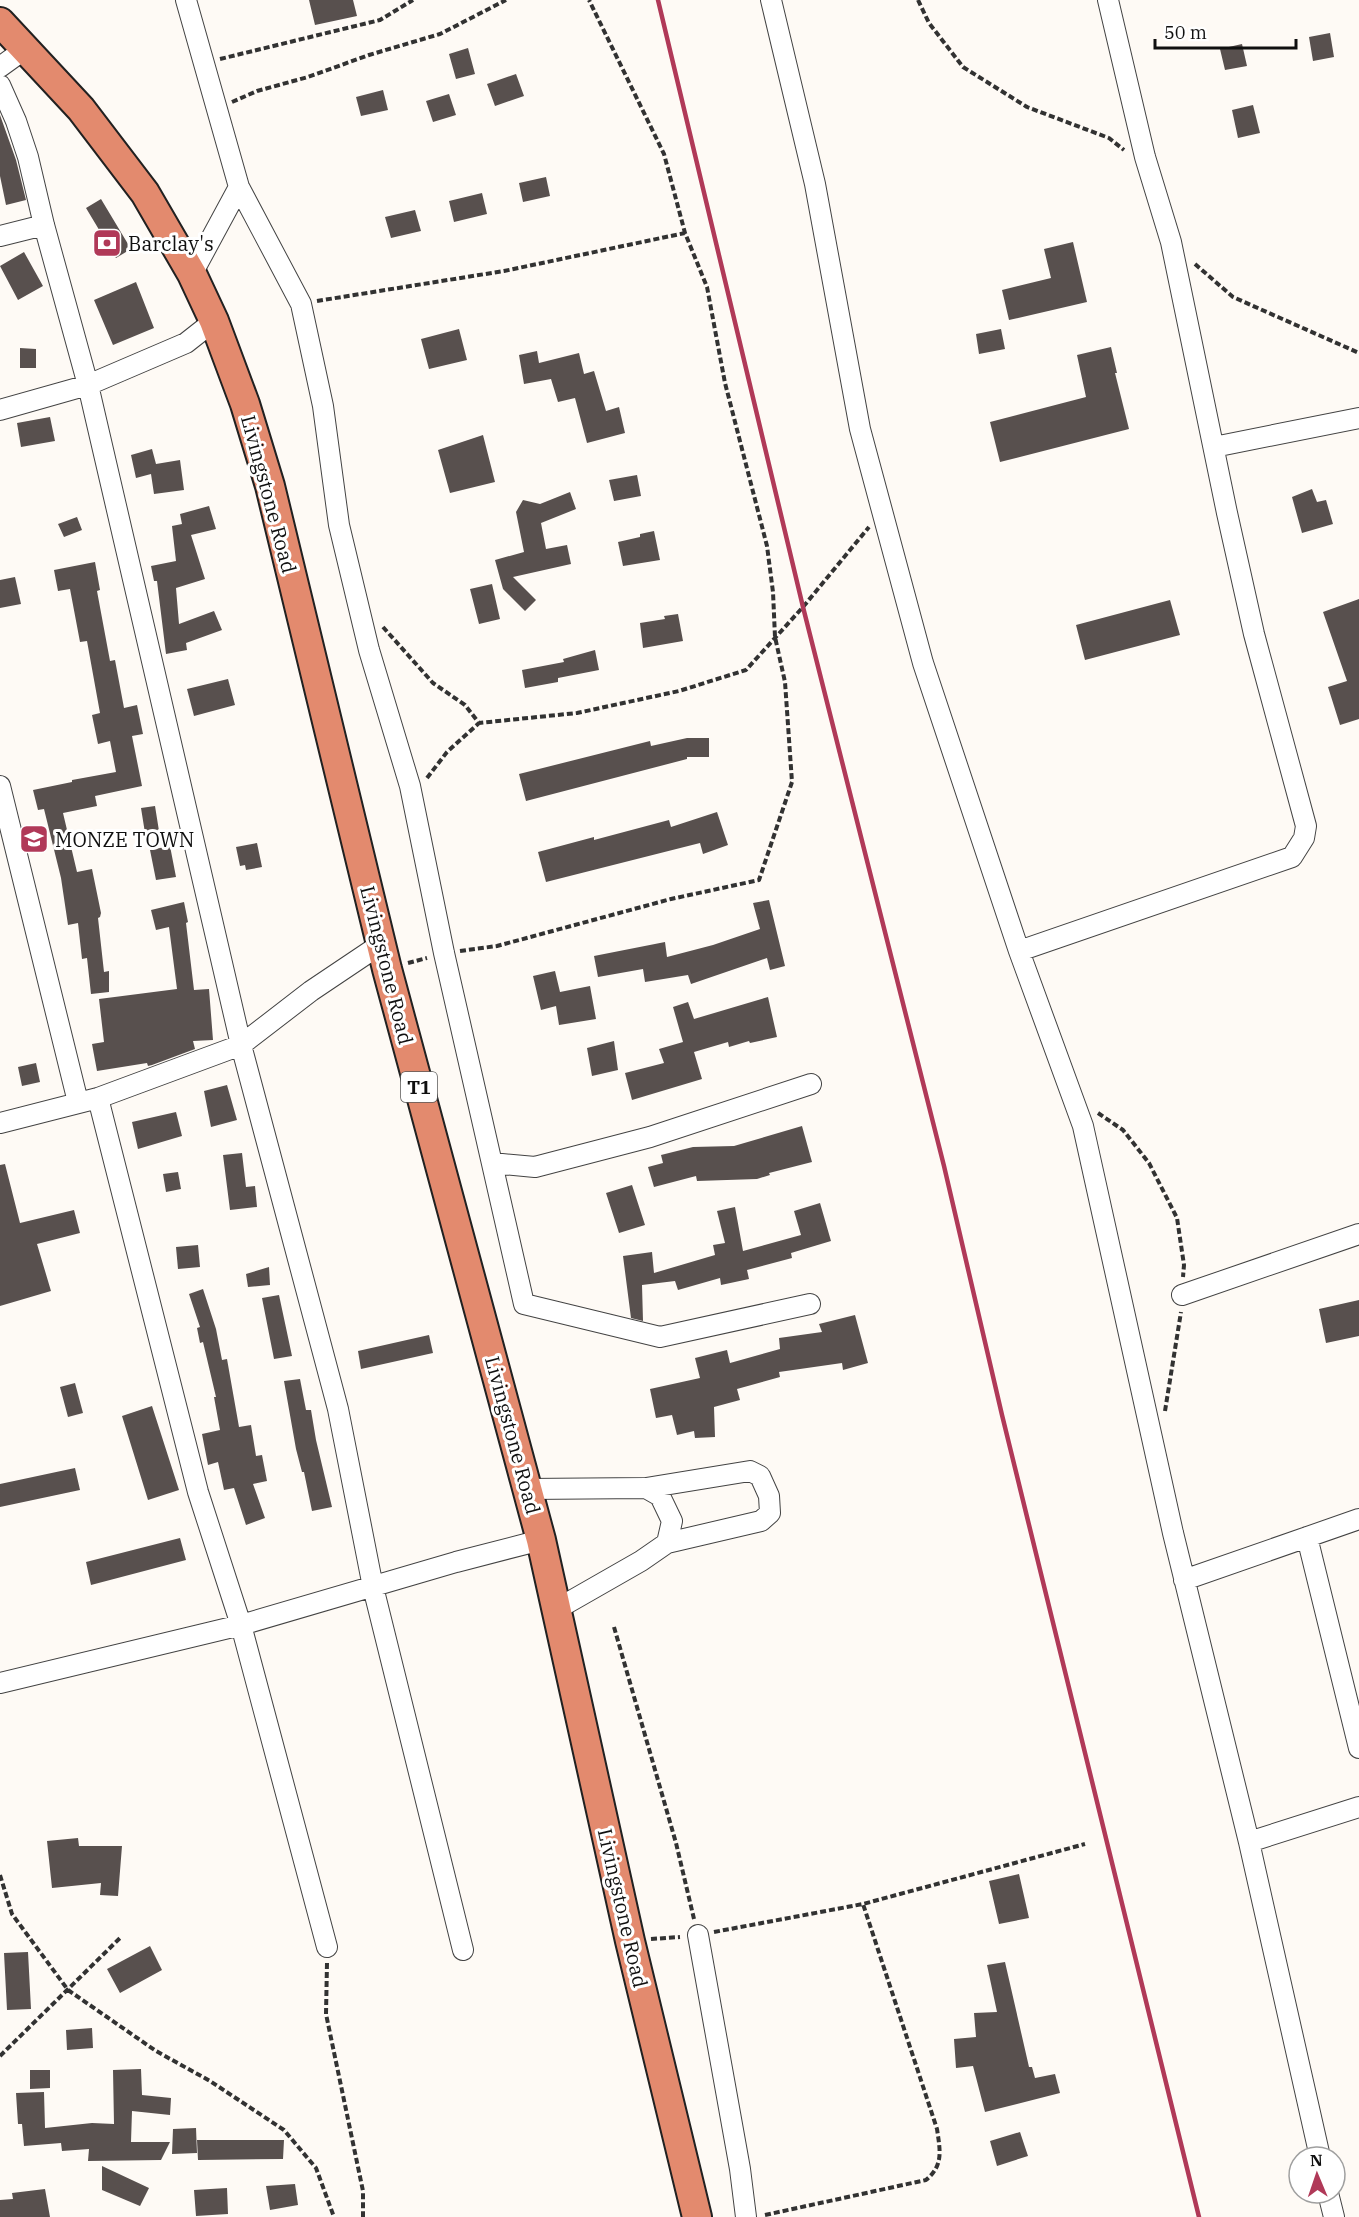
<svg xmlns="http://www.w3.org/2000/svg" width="1359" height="2217" viewBox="0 0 1359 2217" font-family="'IBM Plex Serif',serif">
<rect width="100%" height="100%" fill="#fefaf5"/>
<path fill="#58504e" d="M309,0H353L357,16L315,25Z
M1330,33L1334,57L1313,61L1309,37Z
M1242,44L1247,66L1225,70L1220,49Z
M468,48L475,74L456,79L449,54Z
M516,74L524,96L495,106L487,84Z
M383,90L388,110L361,116L356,97Z
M449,94L456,115L433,122L426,101Z
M1253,105L1260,133L1238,138L1232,110Z
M0,115L16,160L26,200L6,205L0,176Z
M546,177L550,196L523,202L519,183Z
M482,193L487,214L454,222L449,201Z
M101,199L131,249L116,258L86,208Z
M415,210L421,231L391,238L385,217Z
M1073,242L1087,302L1009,320L1002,290L1051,278L1044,249Z
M24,252L43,286L18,300L0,266Z
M136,282L154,328L113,345L94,300Z
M459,329L467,360L429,369L421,339Z
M1001,329L1005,349L979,354L976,334Z
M1111,347L1117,373H1115L1129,429L1000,462L990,422L1086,397L1077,355Z
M20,348L36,349V368H20Z
M537,351L539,363L579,353L584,374L594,371L606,411L619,407L625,433L587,443L575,398L558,402L551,379L524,384L519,355Z
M50,417L55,441L21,447L17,423Z
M483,435L495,482L450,493L438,450Z
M152,449L156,464L180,460L184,490L154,494L151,474L136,478L131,455Z
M637,475L641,496L614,501L609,480Z
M1312,489L1317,502L1326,500L1333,524L1302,533L1292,497Z
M570,492L576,509L541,523L546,549L567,545L571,564L513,577L536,600L525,611L503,589L495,560L524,552L516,512L523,500L540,504Z
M209,506L216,529L191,535L205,579L176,588L179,624L214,611L222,630L186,643L187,650L166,654L157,581H154L151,566L176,561L172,526L182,524L180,514Z
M77,517L82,530L64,537L58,524Z
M654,531L660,560L623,566L618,542L640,537V534Z
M95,562L100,590L97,591L110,661L115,660L124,708L137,705L143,734L132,736L142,786L95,796L97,806L63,813L77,872L92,869L101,913L100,917L98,918L104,972L109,971V992L91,994L87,958L82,959L78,923L68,925L61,878L44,809L38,810L33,790L72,782V780L116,772L110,741L98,744L92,715L100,713L87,641L80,642L70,589L58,591L54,570Z
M15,577L21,604L0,608V580Z
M492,584L500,619L479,624L470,589Z
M1359,599V719L1340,725L1328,687L1347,681L1323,612Z
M1170,600L1180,635L1085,660L1076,625Z
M678,614L683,641L643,648L640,623L665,619L664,616Z
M595,650L599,670L558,678V682L525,688L522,670L564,662L563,659Z
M228,679L235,705L194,716L187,689Z
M687,738H709V757H687V759L526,801L519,774L650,741L651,746Z
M155,806L159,831L145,833L141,808Z
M717,812L728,845L703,854L700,843L546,882L538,852L594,837V840L669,820L671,827Z
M257,843L262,867L246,870L245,865L240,866L236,847Z
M170,846L176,877L156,880L150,850Z
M769,900L785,966L770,970L767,958L691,984L688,975L645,982L643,969L598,977L594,956L665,942L667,957L713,945L760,929L753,903Z
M184,902L188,922L186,923L194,990L209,989L213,1040L193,1041L195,1049L152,1065L148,1066L147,1063L97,1071L92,1044L104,1042L99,999L177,989L169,927L156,930L151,910Z
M555,971L560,992L590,986L596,1019L559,1025L556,1006L541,1010L533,976Z
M768,997L777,1037L750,1043L749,1041L729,1047L728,1042L694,1052L702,1079L632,1100L625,1073L664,1063L659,1049L683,1042L673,1007L688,1002L694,1019Z
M614,1041L618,1070L592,1076L587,1048Z
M36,1063L40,1082L22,1086L18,1067Z
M227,1085L237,1120L211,1127L204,1091Z
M176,1112L182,1136L138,1149L132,1122Z
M802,1126L812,1162L769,1173L770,1175L757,1179L697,1181L696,1176L654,1187L648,1167L663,1163L661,1155L693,1147L734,1146Z
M242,1153L246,1187L255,1186L257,1207L230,1210L223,1155Z
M5,1164L20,1223L74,1210L80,1233L37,1244L51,1291L0,1306V1165Z
M178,1172L181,1189L166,1192L163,1174Z
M632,1185L645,1225L619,1233L606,1193Z
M820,1203L831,1241L791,1253L792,1258L747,1270L749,1279L721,1285L720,1278L678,1290L675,1281L642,1285L643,1321L631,1318L623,1256L652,1252L654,1273L715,1255L713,1245L725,1243L717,1211L735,1207L743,1251L801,1235L794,1211Z
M198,1245L200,1267L178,1269L176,1247Z
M269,1267L270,1285L248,1287L246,1274Z
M203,1289L216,1329L222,1360L227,1359L239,1427L251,1425L256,1456L262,1455L267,1481L253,1484L265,1518L246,1525L234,1488L224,1490L218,1462L208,1465L202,1434L220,1430L214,1397H216L203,1342L200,1343L197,1328L200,1327L189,1294Z
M279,1295L292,1356L274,1359L262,1298Z
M1359,1300V1336L1326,1343L1319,1309Z
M855,1315L868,1363L843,1370L842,1363L779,1372L780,1377L737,1389L740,1400L714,1407L715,1437L695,1438L694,1431L677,1435L672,1415L656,1418L650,1389L700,1378L695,1358L727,1350L730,1363L780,1349L779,1338L822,1332L819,1324Z
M429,1335L433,1353L361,1369L358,1351Z
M300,1379L306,1410H311L316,1440L332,1507L312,1511L304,1472H302L296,1449L284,1381Z
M75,1383L83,1413L68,1417L60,1387Z
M152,1406L179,1490L148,1500L122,1416Z
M75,1468L80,1490L0,1507V1484Z
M180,1538L186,1560L91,1585L86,1562Z
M78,1838L79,1846H122L118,1896L100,1895L101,1883L52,1888L47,1841Z
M1019,1874L1029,1918L999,1924L989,1881Z
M150,1946L162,1970L120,1993L107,1969Z
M28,1952L31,2009L7,2010L4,1953Z
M1005,1962L1029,2067H1032L1035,2078L1055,2074L1060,2093L985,2112L973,2066L956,2068L954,2039L976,2037L974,2013L997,2012L987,1965Z
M92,2028L93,2048L67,2050L66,2030Z
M141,2069L142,2095L171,2098L170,2115L132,2111L131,2142H170L161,2160L88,2161L89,2149L62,2151L61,2143L24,2146L22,2124H18L16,2093L44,2092L45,2128L92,2123L114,2124L113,2070Z
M30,2070H50V2088L30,2089Z
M196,2128L197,2153L172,2154L173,2129Z
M1020,2132L1028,2156L997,2166L990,2141Z
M197,2140H284L283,2159L198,2160Z
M102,2166L149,2188L140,2206L102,2190Z
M295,2184L298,2205L270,2210L266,2186Z
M227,2188L228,2214L196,2216L194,2190Z
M45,2189L50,2217H0V2200L13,2199L12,2193Z"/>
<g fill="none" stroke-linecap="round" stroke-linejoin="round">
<g stroke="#434343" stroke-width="22">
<path id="minor" d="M186,0L239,187L192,274
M771,0L815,184L860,429L923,663L1019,951L1292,857L1304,838L1306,826L1254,634L1227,513L1171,242L1145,157L1108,0
M0,67L25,49
M0,85L16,121L28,157L44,225L88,385L0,410
M239,187L301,304L323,406L339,525L369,650L410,786L444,953L524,1304L660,1337L810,1304
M0,236L44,225
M214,321L186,343L88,385L241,1045L338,1409L373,1587L463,1950
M1214,447L1359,418
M0,786L78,1102
M1019,951L1083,1126L1173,1533L1249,1842L1320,2157
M98,1098L198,1492L241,1625L327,1947
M0,1123L98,1098L241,1045L311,991L381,944
M492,1163L535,1167L650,1137L811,1084
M1182,1295L1359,1234
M646,1488L750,1471L760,1476L769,1496L770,1513L761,1521L667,1543
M527,1489L646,1488L660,1496L672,1521L667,1543L641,1561L557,1609
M1307,1537L1359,1748
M1184,1580L1359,1519
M0,1683L241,1625L456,1562L541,1540
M1249,1842L1359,1807
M698,1935L740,2169L746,2217
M1328,2193L1334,2217"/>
</g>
<g stroke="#212121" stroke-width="32">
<path id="highway" d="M0,22L81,109L145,193L192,274L214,321L245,404L270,486L387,969L541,1540L630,1941L697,2217"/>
</g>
<path stroke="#323232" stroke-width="4" stroke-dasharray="6 3" stroke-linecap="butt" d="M918,0L929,23L963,67L1027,107L1109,138L1124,150
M220,59L380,20L413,0
M232,102L257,91L308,77L369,55L440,34L506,0
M1195,264L1233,297L1359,353
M317,301L504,271L685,233
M383,627L433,683L465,705L479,723L577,713L679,691L746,670L803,607L869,527
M427,778L447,752L479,723
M460,951L497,946L671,899L759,880L792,782L785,682L775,637L773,592L767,546L725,383L707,287L685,233L664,154L589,0
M408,963L427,958
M1098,1113L1123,1130L1149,1163L1177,1218L1184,1265L1183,1277
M1165,1411L1181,1312
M614,1627L676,1843L694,1919
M0,1875L12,1914L68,1990L156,2051L210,2081L284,2130L316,2168L334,2217
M714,1932L863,1904L1085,1844
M651,1939L680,1937
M327,1963L326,2014L363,2191V2217
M0,2056L121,1937
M765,2215L926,2180C944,2165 940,2150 937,2129L863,1904"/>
<use href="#minor" stroke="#fff" stroke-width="20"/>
<use href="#highway" stroke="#e38a6e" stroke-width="28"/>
<path stroke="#b03958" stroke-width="4.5" d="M658,0L803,607L944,1166L1002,1415L1199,2217"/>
</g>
<defs>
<g id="bank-square" transform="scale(1.5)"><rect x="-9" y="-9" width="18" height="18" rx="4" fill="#b03958" stroke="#fff"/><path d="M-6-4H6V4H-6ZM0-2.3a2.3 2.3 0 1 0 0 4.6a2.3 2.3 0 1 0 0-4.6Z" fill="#fff"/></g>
<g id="school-square" transform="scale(1.5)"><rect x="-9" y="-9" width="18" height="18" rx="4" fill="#b03958" stroke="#fff"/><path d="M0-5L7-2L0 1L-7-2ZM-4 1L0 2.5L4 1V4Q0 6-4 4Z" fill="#fff"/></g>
</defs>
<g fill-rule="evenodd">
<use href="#bank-square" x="107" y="243"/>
<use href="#school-square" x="34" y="839"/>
</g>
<g text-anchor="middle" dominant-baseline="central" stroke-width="6" stroke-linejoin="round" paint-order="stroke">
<rect fill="#fff" stroke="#585858" stroke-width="1.5" x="401" y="1072" width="36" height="30" rx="4.5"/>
<g font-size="18" font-weight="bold" fill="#101010">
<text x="419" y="1087">T1</text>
</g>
<g font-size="20" fill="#101010" stroke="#fff" text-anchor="start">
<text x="128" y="243">Barclay's</text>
<text x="55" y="839">MONZE TOWN</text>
</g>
<g font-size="20" fill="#101010" stroke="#fff">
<text transform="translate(269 494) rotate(75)">Livingstone Road</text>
<text transform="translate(387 965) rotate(76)">Livingstone Road</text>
<text transform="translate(513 1435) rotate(75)">Livingstone Road</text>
<text transform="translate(623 1908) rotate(77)">Livingstone Road</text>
</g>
</g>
<g transform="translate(1317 2175) rotate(358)"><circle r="28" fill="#ffffff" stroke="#9f9f9f" stroke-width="1.5"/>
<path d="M0-4.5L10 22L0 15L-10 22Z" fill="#b03958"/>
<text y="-9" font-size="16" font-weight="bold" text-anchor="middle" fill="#101010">N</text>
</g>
<path d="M1155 39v9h141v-9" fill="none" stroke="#101010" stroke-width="3"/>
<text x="1164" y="39" font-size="18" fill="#101010" stroke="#ffffff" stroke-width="4.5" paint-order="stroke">50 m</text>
</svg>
